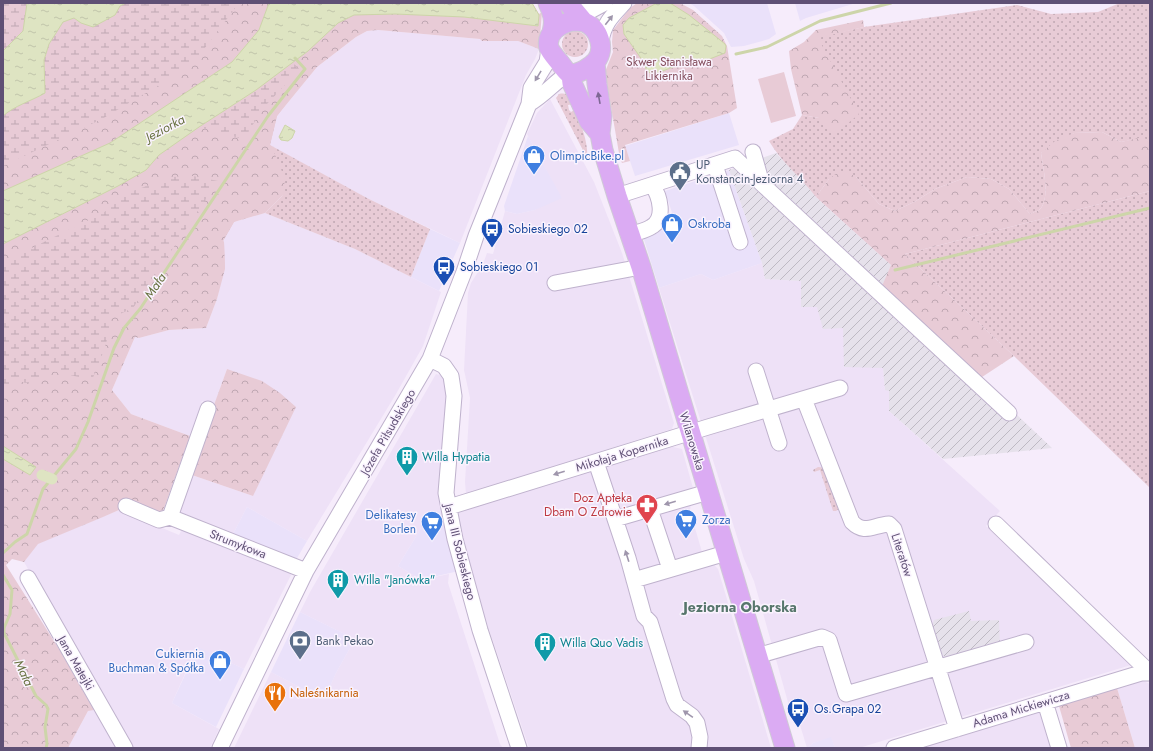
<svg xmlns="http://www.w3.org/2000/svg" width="1153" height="751" viewBox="0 0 1153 751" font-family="Jost,sans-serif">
<defs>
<pattern id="industrial-furrows" width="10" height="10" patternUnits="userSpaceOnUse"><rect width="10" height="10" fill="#e6e1eb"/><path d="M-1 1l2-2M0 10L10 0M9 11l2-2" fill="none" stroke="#beb9c3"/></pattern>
<pattern id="grass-dots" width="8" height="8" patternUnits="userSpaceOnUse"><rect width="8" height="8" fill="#e8cbd6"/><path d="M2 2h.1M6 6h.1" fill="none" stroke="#bfa7b2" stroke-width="1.8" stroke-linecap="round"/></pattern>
<pattern id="forest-crowns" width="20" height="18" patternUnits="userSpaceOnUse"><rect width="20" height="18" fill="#e8cbd6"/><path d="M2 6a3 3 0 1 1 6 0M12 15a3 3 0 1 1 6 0" fill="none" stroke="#bfa7b2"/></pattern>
<pattern id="wetland-marsh" width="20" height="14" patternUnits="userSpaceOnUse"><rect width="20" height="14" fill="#e8cbd6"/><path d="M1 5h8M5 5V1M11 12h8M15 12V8" fill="none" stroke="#bfa7b2"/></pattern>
<pattern id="water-ripples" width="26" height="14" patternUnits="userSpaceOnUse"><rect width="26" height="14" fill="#dee4c2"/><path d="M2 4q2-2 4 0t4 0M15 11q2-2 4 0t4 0" fill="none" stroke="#c1c5aa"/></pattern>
</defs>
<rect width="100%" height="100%" fill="#f6ecfb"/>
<path fill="#eee1f7" d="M378,30L480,39L483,41H518L539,49L535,59L526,75L460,243L367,198L269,145L277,116L317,67L356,37L367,31Z
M550,99L594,182L622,253L674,423L672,429L466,494L465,482L470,398L464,370L468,293L471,283L483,264L487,253L493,254L505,211L517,214L535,210L559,194L527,134L537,113Z
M265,213L355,249L441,292L423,346L396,394L307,541L247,507L233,534L181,513L178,507L189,474L253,496L227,369L214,406L202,401L190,436L131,414L112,390L135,337L139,338L169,330L206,328L217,299L224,269V242L222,241L234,222Z
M762,263L765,279L801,281L817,307L843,328L883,368L885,390H889V411L1000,511L986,526L1131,665L859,748H835L831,738L813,743L807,748L796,712L791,713L754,581L744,559L659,288L701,274L713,280Z
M436,374L449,378L441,510L423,515V521L420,530L398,566L415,576V581L449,574L448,583L500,744L503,748H234L271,672L324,700L336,673L355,639L300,612L310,592Z
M669,446L682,449L693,488L690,511L702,552L718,569L771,748H529L474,585L457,512L595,466H607L610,464Z
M119,510L179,535L183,527L287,569L291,575L244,669L197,647L172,703L219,729L210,748H131L24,562L37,544Z
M1141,680L1150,684V748H1135L1117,688Z
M92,709L94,710L116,748H68L88,711Z
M1040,712L1052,748H922Z"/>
<path fill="#eae1fa" d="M689,3H767L776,34L769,39L744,46L731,47L724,33L694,6Z
M795,3H856L806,18L800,21Z
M729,113L739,145L635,176L625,146Z
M528,136L562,198L535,210L517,214L505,211L504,206Z
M729,170L762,263L713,280L701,274L659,288L642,233L675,222L665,191Z
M430,229L460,243L439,291L411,277Z
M247,507L307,541L296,560L233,534Z
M441,510L459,571L415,581V576L398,566L420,530L423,521L422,515Z
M300,612L355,639L336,673L324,700L271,672Z
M198,647L244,669L216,727L172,703Z
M831,737L835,748H807L813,743Z"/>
<path fill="url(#industrial-furrows)" d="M776,153L809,187L816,197L891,265L882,287L1052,448L943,459L889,411V391L885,390L883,368L844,367L843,328L823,329L817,307H801V281L765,279L762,263L729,170Z
M969,611L971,621L999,620L1000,645L947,659L942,655L932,625L934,620Z"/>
<path fill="url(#grass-dots)" d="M1120,3H1150V142L1143,138L1121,142L1102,132L1074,133L1041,153C1043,167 1050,196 1041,208C1039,211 1033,212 1030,214L1009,189L991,179L967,177L935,189L916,201L895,211L879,204L856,177L829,179L816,197C801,177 781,162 769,141L793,129L802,115L819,118L818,37L864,27L1017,5L1051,14L1098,12Z
M562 44a13 13 0 1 1 26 0a13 13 0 1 1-26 0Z
M559,94C568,92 570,97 574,104L568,105L569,110L571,112L574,110C581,121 589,146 587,158L556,98Z
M289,100L277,116L270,145L367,198L430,229L411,277L355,249L265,213L283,195L234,222L223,241L224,242L225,269L183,257L138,323L218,181Z
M1150,191V488L1014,356L905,254Z
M818,467L827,468L840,508L836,511H833L820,470L814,472L813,470Z"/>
<path fill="url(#forest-crowns)" d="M3,3H532L539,14L542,12L539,49L518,41H482L480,39L378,30L367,31L356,37L317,67L277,116L270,145L275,149L274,152L285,179L283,195L265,213L234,222L223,241L224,242L225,269L217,299L206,328L169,330L139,338L135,337L112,390L131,414L190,436L162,514L130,501L119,510L103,517L38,544L24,562L12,559L6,565L59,649L94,710L88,711L68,748H3Z
M637,3H680L693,10L722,36L727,46L737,108L729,113L625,145L630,161L622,163L620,159L605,72L613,52L612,42L613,30L630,8Z
M863,20L864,27L818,38L859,114L835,134L819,118L802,115L791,69L789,51L804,42L816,30Z
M1102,132L1121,142L1143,137L1150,142V191L905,254L1014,356L979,379L882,286L891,265L816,197L829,179L838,172H847L856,177L879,204L895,211L916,201L935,189L967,177L991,179L1009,189L1030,214C1033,212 1039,211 1041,208C1050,196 1043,167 1041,153L1055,141L1074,133Z
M227,369L262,381L280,393L296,407L253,496L189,474Z
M1117,688L1135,748H1071L1059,706Z"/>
<path fill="url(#wetland-marsh)" d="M3,3H27L23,31L3,51Z
M126,3H239L198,57L171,78L102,119L3,166V116C14,106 31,101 45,93L44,60L49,44L63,22L74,18L81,23L115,15L120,6Z
M293,63L298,68V71L267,104L243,139L199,127L256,90Z
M193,176L218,181L133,308L120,314H112C110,337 101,359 92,380L47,370L42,382L37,384L20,382L3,387V262L103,213L130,192L172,177Z"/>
<path fill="#e8cbd6" d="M784,72L796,116L771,123L758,79Z"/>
<path fill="url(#water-ripples)" stroke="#cdd5a9" d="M27,3H126L120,6L115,15L93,27L81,23L74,18L63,22L49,44L44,60L45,93C31,101 14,106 3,116V51L23,31Z
M269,3H532L539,15L538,26L464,17L395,14L354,15L338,23L308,51L256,90L199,127L159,155L146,170L118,186L3,244V191L110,143L232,62L259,30Z
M657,3H670L689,15L725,44L726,46L725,53L694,65L673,67L655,74L650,73L646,69L645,64L624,34L623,25L629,18Z
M285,125L295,131L292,138L288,141L281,140L279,137Z
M3,446L36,467L30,475L3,459Z"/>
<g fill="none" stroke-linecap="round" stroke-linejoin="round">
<path stroke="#cdd5a9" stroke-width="3" d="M736,54L767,47L820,21L891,3
M895,270L1150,208
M3,553L15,542L27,534L43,489L76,449L88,422L114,348L124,328L140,309L268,116L305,69L295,58
M3,575L12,590L10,614L4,628V633L36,696L46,705L48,709L45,727L47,744L46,748"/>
<path stroke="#dee4c2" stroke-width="11" d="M42,475L52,479"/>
<g stroke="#bfb2cd" stroke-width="17">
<path id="minor" d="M577,12L592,10L605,3
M601,41C604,23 612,16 624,3
M529,104C543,96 554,83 568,73
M753,152L762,184
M715,165L740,242
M617,196L735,158L762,184L1009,413
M630,235C637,232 645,231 651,227C666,219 660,196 652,185
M555,283L641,267
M430,359L444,366L451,376L454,396L446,493L455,539L480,630L519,748
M756,371L779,443
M804,399L852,522C865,535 873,525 889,524L894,529L957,729
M596,462L628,558L644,616L650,622L674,699L677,705L692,716L697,723L700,737L699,748
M126,506L159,520L170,517L306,571
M449,507L708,427L840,388
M650,509L670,569
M170,517L208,409
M615,519L708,492
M996,524L1146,669L1147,673
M28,578L125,748
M634,580L726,553
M757,656L822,637L829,640L846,694L1026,642
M1045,702L1059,748
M220,748L306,571L430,359L464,272L476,236L529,104L531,88L547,62L549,49
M894,748L1141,673H1150"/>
</g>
<g stroke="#cfcad6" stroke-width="21">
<path id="major" d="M548,3C553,13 555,21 552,32
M568,3L584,22
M572,21C576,21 580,21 584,22C599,28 606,49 596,61C589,69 580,72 571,75C566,72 564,68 560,63C557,59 551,53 549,48C545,33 560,24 572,21Z
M595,62L597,84L602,116L600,134L603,150L617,196L641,267L785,748
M571,75L572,83L589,121L600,134"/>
</g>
<use href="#minor" stroke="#fff" stroke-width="15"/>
<use href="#major" stroke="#dbabf3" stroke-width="19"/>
</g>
<defs><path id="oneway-solid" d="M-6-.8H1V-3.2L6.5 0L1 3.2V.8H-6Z"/></defs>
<g fill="#9f96ac">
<use href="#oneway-solid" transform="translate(609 20) rotate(-52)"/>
<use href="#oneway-solid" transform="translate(538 76) rotate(121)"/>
<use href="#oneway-solid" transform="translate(559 473) rotate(163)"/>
<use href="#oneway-solid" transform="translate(670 503) rotate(164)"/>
<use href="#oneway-solid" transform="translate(627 556) rotate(-108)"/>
<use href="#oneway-solid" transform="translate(688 714) rotate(-145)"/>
</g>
<use fill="#7e6794" href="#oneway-solid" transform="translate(599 98) rotate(-100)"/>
<defs>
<g id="shop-pin" transform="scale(1.15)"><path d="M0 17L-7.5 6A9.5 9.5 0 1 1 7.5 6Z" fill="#3f7fe0" stroke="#faf3fe"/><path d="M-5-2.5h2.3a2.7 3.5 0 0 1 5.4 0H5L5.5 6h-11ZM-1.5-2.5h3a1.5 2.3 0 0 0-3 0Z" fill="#fff"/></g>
<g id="civic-pin" transform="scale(1.15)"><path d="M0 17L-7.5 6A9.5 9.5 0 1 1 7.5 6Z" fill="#5c6f8a" stroke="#faf3fe"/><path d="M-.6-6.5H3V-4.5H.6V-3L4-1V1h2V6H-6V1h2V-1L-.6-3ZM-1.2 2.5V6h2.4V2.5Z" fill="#fff"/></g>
<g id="bus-pin" transform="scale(1.15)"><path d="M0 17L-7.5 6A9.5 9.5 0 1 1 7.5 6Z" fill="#1a4fb4" stroke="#faf3fe"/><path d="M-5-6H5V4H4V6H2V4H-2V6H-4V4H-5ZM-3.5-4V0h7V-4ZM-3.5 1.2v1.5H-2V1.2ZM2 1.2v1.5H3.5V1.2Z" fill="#fff"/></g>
<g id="building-pin" transform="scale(1.15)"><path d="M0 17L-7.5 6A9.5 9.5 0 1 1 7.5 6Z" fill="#0f9aa8" stroke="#faf3fe"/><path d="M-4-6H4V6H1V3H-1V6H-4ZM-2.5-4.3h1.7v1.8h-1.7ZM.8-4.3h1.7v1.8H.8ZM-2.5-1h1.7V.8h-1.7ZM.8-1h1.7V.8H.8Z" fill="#fff"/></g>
<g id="pharmacy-pin" transform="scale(1.15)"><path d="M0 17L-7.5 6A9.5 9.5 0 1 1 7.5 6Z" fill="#e0444e" stroke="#faf3fe"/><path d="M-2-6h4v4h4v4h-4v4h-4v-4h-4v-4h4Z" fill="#fff"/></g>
<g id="supermarket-pin" transform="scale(1.15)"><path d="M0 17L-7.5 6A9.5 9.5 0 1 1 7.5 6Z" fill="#3f7fe0" stroke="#faf3fe"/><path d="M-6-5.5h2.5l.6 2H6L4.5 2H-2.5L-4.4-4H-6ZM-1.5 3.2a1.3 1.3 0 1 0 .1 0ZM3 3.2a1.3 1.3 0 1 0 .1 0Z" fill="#fff"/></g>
<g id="bank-pin" transform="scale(1.15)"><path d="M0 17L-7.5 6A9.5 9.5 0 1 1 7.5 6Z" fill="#5c6f8a" stroke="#faf3fe"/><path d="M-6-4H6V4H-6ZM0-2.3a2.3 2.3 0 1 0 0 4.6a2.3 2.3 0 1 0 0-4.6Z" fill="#fff"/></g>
<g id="restaurant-pin" transform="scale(1.15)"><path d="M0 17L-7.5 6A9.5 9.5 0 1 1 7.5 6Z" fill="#e8710a" stroke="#faf3fe"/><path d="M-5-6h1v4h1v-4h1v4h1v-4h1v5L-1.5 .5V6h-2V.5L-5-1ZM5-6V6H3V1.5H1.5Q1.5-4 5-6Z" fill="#fff"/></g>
</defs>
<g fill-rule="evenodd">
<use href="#shop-pin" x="534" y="156"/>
<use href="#civic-pin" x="680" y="172"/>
<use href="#shop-pin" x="672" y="224"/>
<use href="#bus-pin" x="492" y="229"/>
<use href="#bus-pin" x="444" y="267"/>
<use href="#building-pin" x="407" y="457"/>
<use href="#pharmacy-pin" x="647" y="505"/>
<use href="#supermarket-pin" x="686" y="520"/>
<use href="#supermarket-pin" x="432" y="522"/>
<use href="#building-pin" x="338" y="580"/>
<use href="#bank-pin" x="300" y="641"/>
<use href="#building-pin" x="545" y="643"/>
<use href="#shop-pin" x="220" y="661"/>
<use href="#restaurant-pin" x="275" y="693"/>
<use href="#bus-pin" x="798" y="709"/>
</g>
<g text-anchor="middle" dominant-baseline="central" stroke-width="3" stroke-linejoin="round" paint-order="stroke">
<g font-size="12" fill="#854f5e" stroke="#faf3fe">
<text x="669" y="62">Skwer Stanisława<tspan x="669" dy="14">Likiernika</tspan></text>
</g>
<g font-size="12" fill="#366cbe" stroke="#faf3fe" text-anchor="start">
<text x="550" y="156">OlimpicBike.pl</text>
<text x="688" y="224">Oskroba</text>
<text x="416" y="515" text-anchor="end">Delikatesy<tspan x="416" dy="14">Borlen</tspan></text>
<text x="702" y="520">Zorza</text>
<text x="204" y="654" text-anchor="end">Cukiernia<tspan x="204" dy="14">Buchman &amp; Spółka</tspan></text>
</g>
<g font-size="12" fill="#4e5e75" stroke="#faf3fe" text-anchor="start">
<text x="696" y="165">UP<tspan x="696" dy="14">Konstancin-Jeziorna 4</tspan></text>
<text x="316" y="641">Bank Pekao</text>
</g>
<g font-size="12" fill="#164399" stroke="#faf3fe" text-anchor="start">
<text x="508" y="229">Sobieskiego 02</text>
<text x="460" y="267">Sobieskiego 01</text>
<text x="814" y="709">Os.Grapa 02</text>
</g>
<g font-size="12" fill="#5f5075" stroke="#faf3fe">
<text transform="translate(388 432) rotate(-60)">Józefa Piłsudskiego</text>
<text transform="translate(692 441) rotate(73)">Wilanowska</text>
<text transform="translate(622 454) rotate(-17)">Mikołaja Kopernika</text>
<text transform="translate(238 544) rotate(21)">Strumykowa</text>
<text transform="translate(460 552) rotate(76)">Jana III Sobieskiego</text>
<text transform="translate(902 555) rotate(72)">Literatów</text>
<text transform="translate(76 663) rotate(60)">Jana Matejki</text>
<text transform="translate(1021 709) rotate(-17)">Adama Mickiewicza</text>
</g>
<g font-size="12" fill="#0d838f" stroke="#faf3fe" text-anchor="start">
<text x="422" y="457">Willa Hypatia</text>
<text x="354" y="580">Willa "Janówka"</text>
<text x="560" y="643">Willa Quo Vadis</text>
</g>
<g font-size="12" fill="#be3a42" stroke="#faf3fe" text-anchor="end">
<text x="632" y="498">Doz Apteka<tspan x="632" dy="14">Dbam O Zdrowie</tspan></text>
</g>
<g font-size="12" fill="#c56008" stroke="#faf3fe" text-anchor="start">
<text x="290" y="693">Naleśnikarnia</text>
</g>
<g font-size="13" font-style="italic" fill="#687241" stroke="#faf3fe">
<text transform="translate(165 128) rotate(-28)">Jeziorka</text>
<text transform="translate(155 286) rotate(-56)">Mała</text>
<text transform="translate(24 673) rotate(64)">Mała</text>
</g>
<g font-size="14" font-weight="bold" fill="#57766c" stroke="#faf3fe">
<text x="740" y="607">Jeziorna Oborska</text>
</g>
</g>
<rect width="1153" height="751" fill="none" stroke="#5f5075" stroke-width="8"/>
</svg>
